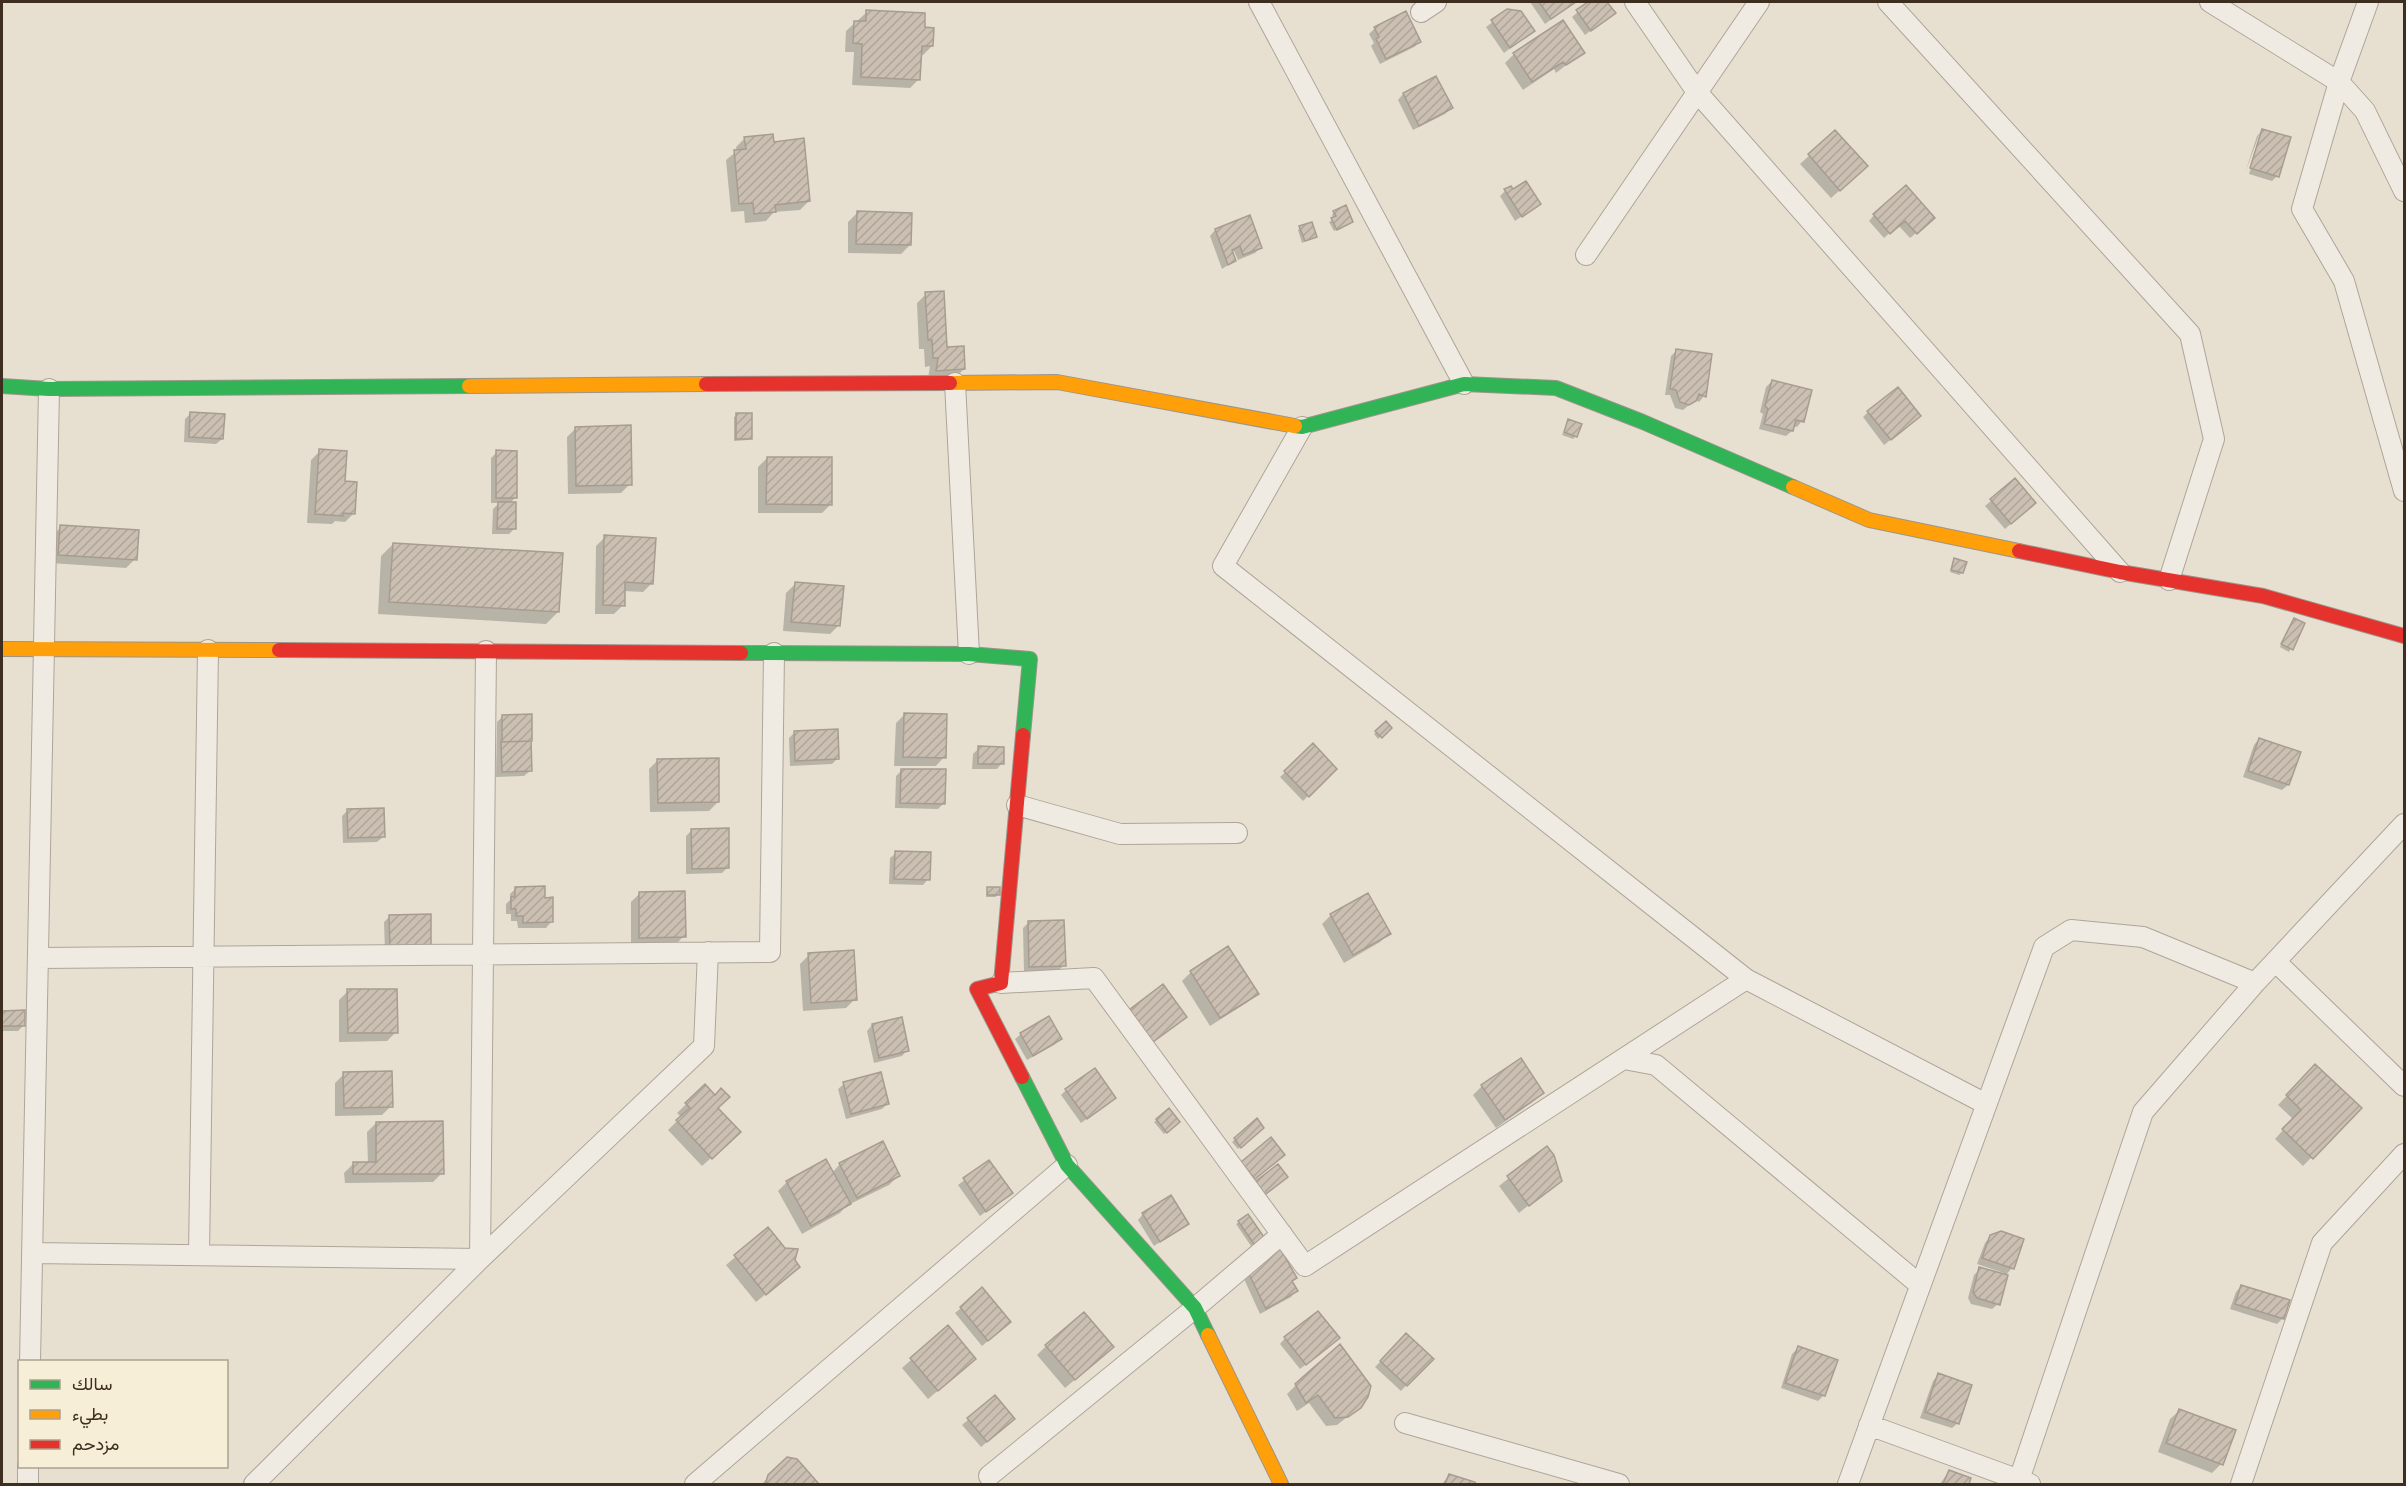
<svg xmlns="http://www.w3.org/2000/svg" width="2406" height="1486" viewBox="0 0 2406 1486" font-family="Merriweather,Vazirmatn,serif">
<defs>
<pattern id="building-hatch" width="6" height="6" patternUnits="userSpaceOnUse" patternTransform="scale(1.5)"><rect width="6" height="6" fill="#cbbfb2"/><path d="M-1 1l2-2M0 6l6-6M5 7l2-2" fill="none" stroke="#afa499"/></pattern>
</defs>
<rect width="100%" height="100%" fill="#e7e0d1"/>
<path fill="#0003" d="M1530,2H1575L1545,24Z
M1590,2H1605L1614,13L1585,35L1572,17Z
M1507,11L1533,31L1504,53L1486,27Z
M867,12L923,29L932,46L923,55H920L919,79L910,88L852,85L854,52H845L846,31Z
M1375,28L1420,42L1414,47L1380,64L1371,46L1374,43L1369,34Z
M1583,52L1556,73L1554,69L1523,90L1505,63L1514,54Z
M1403,94L1451,108L1445,114L1413,130L1398,100Z
M2263,130L2277,176L2272,181L2249,174L2262,135H2259L2245,173L2257,136Z
M1835,132L1857,175L1831,198L1800,164Z
M745,138L772,143L809,201L800,210L774,212L766,221L745,223L744,211L731,212L726,160L737,151L736,147Z
M1505,191L1539,204L1515,221L1500,196Z
M1334,212L1349,224L1334,231L1329,222L1334,219L1332,215Z
M857,213L910,245L901,254L848,253V222Z
M1874,215L1927,224L1910,238L1898,225L1884,238L1869,221Z
M1300,227L1315,236L1302,243L1298,230Z
M1215,230L1260,248L1255,253L1238,260L1234,251L1231,252L1234,261L1222,269L1210,236Z
M926,294L945,349L964,369L955,378L928,379L930,366L925,367L924,349H919L917,303Z
M1677,350L1704,396L1699,402L1695,400L1683,410L1675,408L1670,395H1665L1671,356Z
M1772,381L1802,421L1797,427L1793,426L1792,431L1786,436L1759,429L1763,414L1760,412L1766,387Z
M1868,412L1913,422L1884,445L1863,417Z
M191,413L222,439L216,444L184,442L185,419Z
M737,415L751,438L748,440L734,441V417Z
M1569,421L1576,436L1573,439L1562,435Z
M576,428L630,484L621,493L568,494L567,437Z
M320,451L343,483L354,513L345,522L335,521L332,524L307,523L311,460Z
M497,452L515,498L509,504L515,528L509,534H492L493,509L499,503H491V458Z
M767,458L831,504L822,513H758V467Z
M2015,480L2029,508L2005,529L1985,506Z
M61,527L135,559L126,568L50,563L52,536Z
M605,537L652,583L643,592L624,591L623,605L614,614H595L596,546Z
M393,544L558,612L546,624L378,614L381,556Z
M1955,560L1962,573L1959,575L1950,572Z
M795,584L839,625L830,634L783,631L786,593Z
M2294,620L2303,624L2289,652L2280,647Z
M905,714L944,757L936,766H894L896,723Z
M502,717L530,771L524,776L496,777L497,722Z
M1386,723L1390,728L1378,739L1374,734Z
M795,732L838,758L832,764L790,766L789,738Z
M2259,739L2288,785L2282,790L2243,777L2254,745Z
M1313,746L1335,769L1303,801L1280,777Z
M979,748L1002,763L997,769H972L973,754Z
M658,760L718,802L709,811L650,812L649,769Z
M902,770L944,803L938,809L895,808L896,776Z
M348,810L383,837L377,842L343,843L342,816Z
M692,830L728,867L722,873L686,874V836Z
M896,853L928,879L923,885L889,884L890,858Z
M516,888L544,899L551,922L546,928H518L517,921H511V914H506V904L510,900V894Z
M988,888L998,889L996,897H986Z
M640,893L684,936L675,945L631,946V902Z
M429,915L385,952L384,922L390,916Z
M1331,915L1389,933L1380,942L1344,963L1322,924Z
M1029,922L1064,965L1058,971L1024,972L1023,928Z
M809,955L855,999L846,1008L803,1011L800,964Z
M1191,972L1257,993L1248,1002L1210,1026L1182,981Z
M348,991L396,1032L387,1041L339,1042V1000Z
M23,1011L24,1025L18,1031H2V1012Z
M872,1025L907,1050L902,1056L874,1063L867,1031Z
M1021,1034L1060,1039L1054,1045L1027,1060L1015,1039Z
M2315,1066L2360,1108L2303,1166L2275,1139L2293,1119L2278,1105Z
M344,1074L391,1106L382,1115L335,1116V1083Z
M844,1084L888,1103L882,1109L846,1119L838,1089Z
M705,1086L730,1141L702,1166L668,1130L681,1117L677,1113Z
M1482,1086L1543,1092L1534,1101L1496,1128L1473,1095Z
M1066,1090L1108,1103L1081,1123L1061,1095Z
M1169,1110L1178,1122L1164,1134L1154,1122Z
M1257,1120L1262,1127L1238,1149L1232,1142Z
M376,1123L442,1173L433,1182L345,1183L344,1173L353,1164H368L367,1132Z
M1546,1148L1560,1180L1519,1213L1499,1186Z
M988,1162L1011,1193L980,1216L958,1185Z
M840,1164L898,1176L889,1185L846,1206L840,1213L802,1234L778,1191L787,1182L832,1173Z
M1143,1214L1187,1224L1154,1246L1138,1220Z
M1248,1216L1260,1239L1251,1246L1236,1224Z
M768,1229L789,1275L756,1302L726,1265Z
M1991,1236L2012,1268L2005,1276L1998,1304L1992,1309L1971,1304L1968,1298L1974,1275L1980,1269L2003,1275L2004,1273L1977,1264L1985,1243Z
M1249,1274L1295,1278L1291,1282L1296,1291L1291,1297L1260,1314L1244,1279Z
M2241,1286L2283,1318L2277,1324L2230,1309L2236,1292Z
M961,1308L1004,1327L982,1346L955,1313Z
M948,1327L965,1368L928,1399L902,1368Z
M1406,1335L1431,1359L1401,1391L1375,1367Z
M1285,1338L1332,1344L1300,1369L1280,1344Z
M1046,1346L1103,1356L1065,1388L1037,1355Z
M1798,1348L1824,1395L1818,1401L1781,1388L1792,1354Z
M1938,1375L1958,1423L1952,1428L1920,1418L1933,1381Z
M1296,1385L1360,1407L1337,1425L1326,1426L1309,1403L1297,1411L1287,1394Z
M995,1397L1008,1424L981,1447L962,1425Z
M2179,1411L2221,1464L2212,1473L2158,1452L2170,1419Z
M796,1461L817,1484H762L769,1476Z
M1949,1471L1969,1479L1967,1484H1940Z
M1449,1475L1474,1483V1484H1442Z"/>
<path fill="url(#building-hatch)" stroke="#a89c90" stroke-width="1.5" d="M1539,2H1576L1551,19Z
M1588,2H1607L1616,13L1591,31L1576,10Z
M1507,9L1521,11L1535,31L1510,48L1491,20Z
M866,10L925,13V27L934,28L933,46H922L920,80L861,77L862,44L853,43L854,21H866Z
M1406,11L1421,42L1386,59L1376,39L1379,37L1374,27Z
M1563,20L1585,53L1566,65L1563,62L1532,82L1513,53Z
M1436,76L1453,108L1419,126L1403,93Z
M2262,129L2291,137L2279,177L2250,168Z
M1835,130L1868,166L1840,191L1808,154Z
M773,134L774,142L804,138L810,201L775,205L776,212L754,214L753,203L739,204L734,150L746,149L744,137Z
M1526,181L1541,204L1522,217L1504,189L1511,186L1513,189Z
M1906,185L1935,218L1917,234L1905,221L1890,234L1873,214Z
M1346,205L1353,222L1337,230L1331,218L1336,216L1333,211Z
M857,211L912,213L911,245L856,244Z
M1250,215L1262,248L1243,255L1240,246L1232,250L1236,261L1228,265L1215,229Z
M1312,222L1317,237L1305,241L1299,226Z
M944,291L947,347L964,346L965,369L936,371L938,358H933L932,340H928L925,292Z
M1676,349L1712,354L1706,397L1699,394L1696,401L1689,405L1680,402L1676,390L1670,389Z
M1772,380L1812,390L1804,422L1796,420L1793,431L1764,424L1768,409L1765,406Z
M1898,387L1921,416L1891,440L1867,411Z
M190,412L225,414L223,439L189,437Z
M736,413H752V439H736Z
M1568,419L1582,424L1577,437L1564,432Z
M631,425L632,485L576,486L575,427Z
M319,449L347,451L345,481L357,482L355,514L343,513V516L315,514Z
M496,450L517,451V498H496Z
M767,457H832V505L766,504Z
M2015,478L2036,503L2011,524L1990,499Z
M498,502H516V529H497Z
M60,525L139,530L137,560L58,555Z
M604,535L656,538L653,584L625,582V606L603,605Z
M393,543L563,553L559,612L389,602Z
M1954,558L1967,562L1963,573L1951,570Z
M795,582L844,586L840,626L791,622Z
M2294,618L2305,623L2293,650L2281,644Z
M904,713L947,714L946,758L903,757Z
M532,714V741L502,742V715Z
M1386,721L1392,728L1382,738L1375,731Z
M838,729L839,759L795,761L794,731Z
M2259,738L2301,752L2289,785L2248,771Z
M531,741L532,771L502,772L501,742Z
M1313,743L1337,769L1309,797L1284,771Z
M978,746L1004,747V764H978Z
M719,758V802L658,803L657,759Z
M901,769H946L945,804L900,803Z
M384,808L385,837L348,838L347,809Z
M729,828V868L692,869L691,829Z
M895,851L931,852L930,880L894,879Z
M545,886V898L553,897V922L523,923V916H516V909H511V897H515V887Z
M987,887H1000V895H987Z
M685,891L686,937L639,938V892Z
M1368,893L1391,934L1353,955L1330,914Z
M431,914V946L390,947L389,915Z
M1064,920L1066,966L1029,967L1028,921Z
M1228,946L1259,994L1220,1018L1190,971Z
M854,950L857,1000L811,1003L808,953Z
M1163,984L1187,1017L1153,1042L1129,1010Z
M347,989H397L398,1033H348Z
M25,1010V1026H2V1011Z
M1049,1016L1062,1039L1033,1056L1020,1033Z
M902,1017L909,1051L879,1058L872,1024Z
M1521,1058L1544,1093L1505,1120L1481,1085Z
M2315,1064L2362,1108L2313,1159L2282,1129L2301,1110L2286,1095Z
M1095,1068L1116,1098L1087,1119L1065,1089Z
M392,1071L393,1107L344,1108L343,1072Z
M881,1072L889,1104L851,1114L843,1082Z
M705,1084L715,1095L721,1088L730,1097L718,1108L741,1132L712,1159L676,1120L690,1108L685,1103Z
M1169,1108L1180,1122L1167,1133L1156,1119Z
M1257,1118L1264,1128L1241,1148L1234,1138Z
M443,1121L444,1174H353V1162H376V1122Z
M1271,1137L1285,1155L1255,1179L1241,1162Z
M883,1141L900,1176L857,1198L839,1163Z
M1547,1146L1554,1155L1562,1181L1529,1206L1507,1176Z
M826,1159L851,1204L811,1226L786,1181Z
M989,1160L1013,1193L986,1212L963,1178Z
M1278,1164L1288,1177L1262,1197L1252,1184Z
M1171,1195L1189,1224L1160,1242L1142,1213Z
M1248,1214L1264,1237L1254,1244L1238,1221Z
M768,1227L785,1248L798,1249L795,1260L800,1267L766,1295L734,1255Z
M2001,1231L2024,1239L2014,1269L1982,1258L1990,1235Z
M1280,1248L1297,1278L1292,1281L1298,1291L1266,1309L1248,1272Z
M1979,1267L2008,1275L2000,1305L1977,1298L1973,1292Z
M2241,1285L2290,1300L2284,1319L2235,1304Z
M982,1287L1011,1322L988,1341L960,1307Z
M1318,1311L1340,1338L1306,1365L1284,1337Z
M1084,1312L1114,1347L1075,1380L1045,1345Z
M948,1325L976,1359L938,1391L910,1358Z
M1406,1333L1434,1359L1407,1386L1380,1361Z
M1340,1344L1371,1386L1368,1397L1361,1408L1348,1417L1335,1418L1318,1395L1306,1403L1295,1384Z
M1798,1346L1838,1360L1825,1396L1785,1383Z
M1938,1373L1972,1385L1959,1424L1925,1412Z
M995,1395L1015,1419L987,1442L967,1418Z
M2179,1409L2236,1430L2223,1465L2166,1443Z
M787,1457L797,1459L819,1484H769L766,1482L768,1475Z
M1949,1470L1971,1478L1969,1484H1943Z
M1449,1474L1475,1482L1476,1484H1445Z"/>
<g fill="none" stroke-linecap="round" stroke-linejoin="round">
<g stroke="#ada599" stroke-width="22">
<path id="street" d="M1259,2L1464,384
M1635,2L1697,92L2120,572
M1888,2L2190,334L2214,439L2169,580
M2210,2L2339,82L2365,111L2404,191
M2368,2L2339,82L2302,209L2344,281L2404,491
M1421,12L1436,2
M1586,255L1759,2
M955,383L969,654
M1302,427L1223,566L1746,979L1986,1104
M1017,805L1120,834L1237,833
M38,958L770,952L774,653
M2276,962L2404,1086
M1001,983L1094,978L1305,1266L1746,979
M1624,1059L1656,1065L1920,1285
M32,1253L480,1259L486,651
M199,1255L208,650
M30,1362L49,389
M1405,1423L1619,1484
M1869,1425L2030,1484
M989,1476L1195,1308L1282,1234
M2019,1480L2143,1112L2255,983L2404,824
M28,1484V1466
M254,1484L480,1259L704,1046L708,952
M695,1484L1067,1165
M1848,1484L2044,947L2071,930L2143,937L2255,983
M2241,1484L2322,1243L2404,1154"/>
</g>
<g stroke="#9c958a" stroke-width="16">
<path id="fast" d="M2,386L49,389L469,386
M1295,426L1302,427L1464,384L1556,388L1643,422L1793,487
M741,653L969,654L1030,659L1023,735
M1022,1077L1067,1165L1195,1308L1208,1335"/>
</g>
<g stroke="#9c958a" stroke-width="16">
<path id="slow" d="M950,383L1057,382L1295,426
M469,386L706,384
M1793,487L1869,520L2019,551
M2,649L279,650
M1208,1335L1281,1484"/>
</g>
<g stroke="#9c958a" stroke-width="16">
<path id="jam" d="M706,384L950,383
M2019,551L2120,572L2263,596L2404,636
M279,650L741,653
M1022,1077L977,989L1001,983L1023,735"/>
</g>
<use href="#street" stroke="#efebe3" stroke-width="20"/>
<use href="#fast" stroke="#30b455" stroke-width="14"/>
<use href="#slow" stroke="#ff9f0a" stroke-width="14"/>
<use href="#jam" stroke="#e5322d" stroke-width="14"/>
</g>
<rect width="2406" height="1486" fill="none" stroke="#3d2e20" stroke-width="6"/>
<rect x="18" y="1360" width="210" height="108" fill="#f7eed8" stroke="#ada18e" stroke-width="1.5"/>
<rect x="30" y="1380" width="30" height="9" fill="#30b455" stroke="#ada18e" stroke-width="1.5"/>
<text x="72" y="1390" font-size="18" fill="#3d2e20">سالك</text>
<rect x="30" y="1410" width="30" height="9" fill="#ff9f0a" stroke="#ada18e" stroke-width="1.5"/>
<text x="72" y="1420" font-size="18" fill="#3d2e20">بطيء</text>
<rect x="30" y="1440" width="30" height="9" fill="#e5322d" stroke="#ada18e" stroke-width="1.5"/>
<text x="72" y="1450" font-size="18" fill="#3d2e20">مزدحم</text>
</svg>
